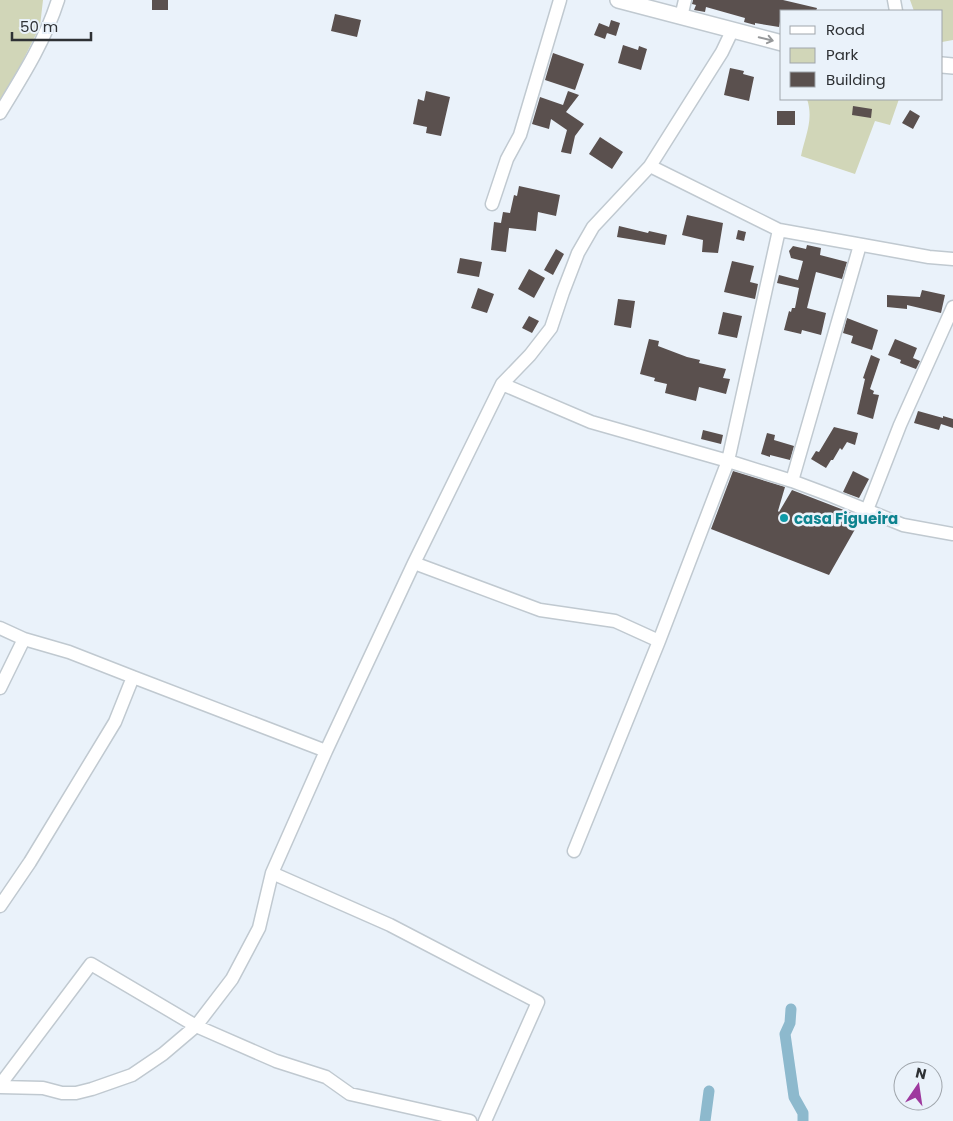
<svg xmlns="http://www.w3.org/2000/svg" width="953" height="1121" viewBox="0 0 953 1121" font-family="Poppins,sans-serif">
<rect width="100%" height="100%" fill="#eaf2fa"/>
<path fill="#d1d6b8" d="M0,0H43L40,26L8,91L0,100Z
M910,0H953V40L942,42V11H914Z
M807,99H899L890,125L875,121L855,174L801,156C805,136 814,120 807,99Z"/>
<g fill="none" stroke-linecap="round" stroke-linejoin="round">
<path stroke="#8db9cd" stroke-width="11" d="M791,1009L790,1023L785,1034L794,1097L803,1113V1121
M705,1121L709,1091"/>
</g>
<path fill="#5a504e" d="M152,0H168V10H152Z
M693,0H783L817,8L816,11H782L779,27L755,23V25L744,22L745,18L706,7L705,12L694,10L696,5L692,4Z
M335,14L361,20L357,37L331,31Z
M611,20L620,23L616,36L607,33L608,30L605,39L594,35L599,23L609,27Z
M623,45L638,50L639,46L647,49L641,70L618,63Z
M553,53L584,64L575,90L545,80Z
M730,68L744,71L743,74L754,77L749,101L724,95Z
M426,91L450,97L441,136L426,133L427,127L413,124L418,99L424,101Z
M568,91L579,95L566,112L584,124L575,136L571,154L561,152L567,130L551,119L549,129L532,124L540,97L563,105Z
M853,106L872,109L871,118L852,115Z
M910,110L920,116L913,129L902,123Z
M777,111H795V125H777Z
M600,137L623,152L612,169L589,154Z
M519,186L560,195L556,216L538,212L536,231L509,228L506,252L491,250L494,222L501,223L503,212L510,213L514,195L517,196Z
M687,215L723,223L718,253L702,252L703,240L682,235Z
M619,226L648,233L649,231L667,235L665,245L617,237Z
M738,230L746,232L744,241L736,239Z
M807,245L821,248L820,255L847,262L842,279L816,272L807,308L826,313L821,335L802,330L801,334L784,330L789,311L791,312L792,308H795L799,288L777,283L779,275L798,280L803,261L791,258L789,251L793,246L806,249Z
M556,249L564,254L553,275L544,270Z
M460,258L482,262L479,277L457,273Z
M732,261L754,266L750,282L758,284L755,299L724,292Z
M529,269L545,278L534,298L518,289Z
M478,288L494,294L487,313L471,308Z
M922,290L945,295L941,313L907,305V309L887,307V295L920,297Z
M618,299L635,301L631,328L614,325Z
M723,312L742,316L737,338L718,334Z
M529,316L539,321L532,333L522,328Z
M847,318L878,330L872,350L851,343L853,336L843,333Z
M649,339L659,341L658,346L687,357L700,360L699,363L726,369L723,378L730,379L726,394L699,387L696,401L665,393L667,384L654,381L655,378L640,374Z
M895,339L917,348L913,358L920,361L916,369L900,363L901,360L888,355Z
M871,355L880,359L870,389L874,391L873,394L879,395L873,419L857,414L865,379L863,378Z
M918,411L943,418V416L953,419V428L941,424L939,430L914,423Z
M834,427L858,433L855,445L847,442L842,450L840,448L833,460H831L826,468L811,459L816,451L819,452Z
M703,430L723,435L721,444L701,439Z
M767,433L775,435L774,440L794,446L790,460L770,455V457L761,454Z
M733,471L785,487L778,511L779,512L792,490L862,517L829,575L711,529Z
M853,471L869,479L859,498L843,492Z"/>
<g fill="none" stroke-linecap="round" stroke-linejoin="round">
<g stroke="#c0c9d0" stroke-width="15">
<path id="minor" d="M894,0L896,11
M681,17L685,0
M0,113C22,77 45,41 58,0
M650,166L779,230L929,257L953,259
M492,204L507,159L520,135L560,0
M502,384L591,422L728,461L792,481L832,496L903,525L953,534
M792,481L860,245
M867,510L900,425L953,307
M414,563L540,610L615,621L659,641
M0,628L24,639L0,688
M24,639L69,652L133,677
M326,751L414,563L502,384L530,355L551,328L563,292L578,253L593,227L650,166L722,52L732,31
M574,851L659,641L728,461L779,230
M272,873L390,925L538,1002L485,1121
M0,906L30,862L115,722L133,677L326,751L272,873L259,928L232,979L196,1026L163,1054L132,1075L92,1089L76,1093H62L43,1088L0,1087
M0,1085L91,964L196,1026L276,1061L326,1077L350,1094L470,1121"/>
</g>
<g stroke="#c0c9d0" stroke-width="18">
<path id="major" d="M618,0L782,43
M942,65L953,66"/>
</g>
<use href="#minor" stroke="#fff" stroke-width="12"/>
<use href="#major" stroke="#fff" stroke-width="15"/>
</g>
<defs><path id="oneway-shaft" d="M-6 0H5M1.5-3L5.5 0L1.5 3" fill="none" stroke-width="1.6" stroke-linecap="round" stroke-linejoin="round" transform="scale(1.25)"/></defs>
<use stroke="#96989a" href="#oneway-shaft" transform="translate(766 39) rotate(14)"/>
<circle fill="#0f9aa8" stroke="#eaf2fa" stroke-width="2" cx="784" cy="518" r="5"/>
<g text-anchor="middle" dominant-baseline="central" stroke-width="5" stroke-linejoin="round" paint-order="stroke">
<g font-size="15" font-weight="bold" fill="#0d838f" stroke="#eaf2fa" text-anchor="start">
<text x="794" y="518">casa Figueira</text>
</g>
</g>
<rect x="780" y="10" width="162" height="90" fill="#eaf2fa" stroke="#9fa5ab"/>
<rect x="790" y="26" width="25" height="8" fill="#ffffff" stroke="#9fa5ab"/>
<text x="826" y="35" font-size="15" fill="#2e3134">Road</text>
<rect x="790" y="48" width="25" height="15" fill="#d1d6b8" stroke="#9fa5ab"/>
<text x="826" y="60" font-size="15" fill="#2e3134">Park</text>
<rect x="790" y="72" width="25" height="15" fill="#5a504e" stroke="#9fa5ab"/>
<text x="826" y="85" font-size="15" fill="#2e3134">Building</text>
<g transform="translate(918 1086) rotate(13)"><circle r="24" fill="#eaf2fa" stroke="#9fa5ab"/>
<path d="M0-4L9 19L0 12L-9 19Z" fill="#9e399e"/>
<text y="-8" font-size="14" font-weight="bold" text-anchor="middle" fill="#2e3134">N</text>
</g>
<path d="M12 32v8h79v-8" fill="none" stroke="#2e3134" stroke-width="2.5"/>
<text x="20" y="32" font-size="15" fill="#2e3134" stroke="#eaf2fa" stroke-width="4" paint-order="stroke">50 m</text>
</svg>
